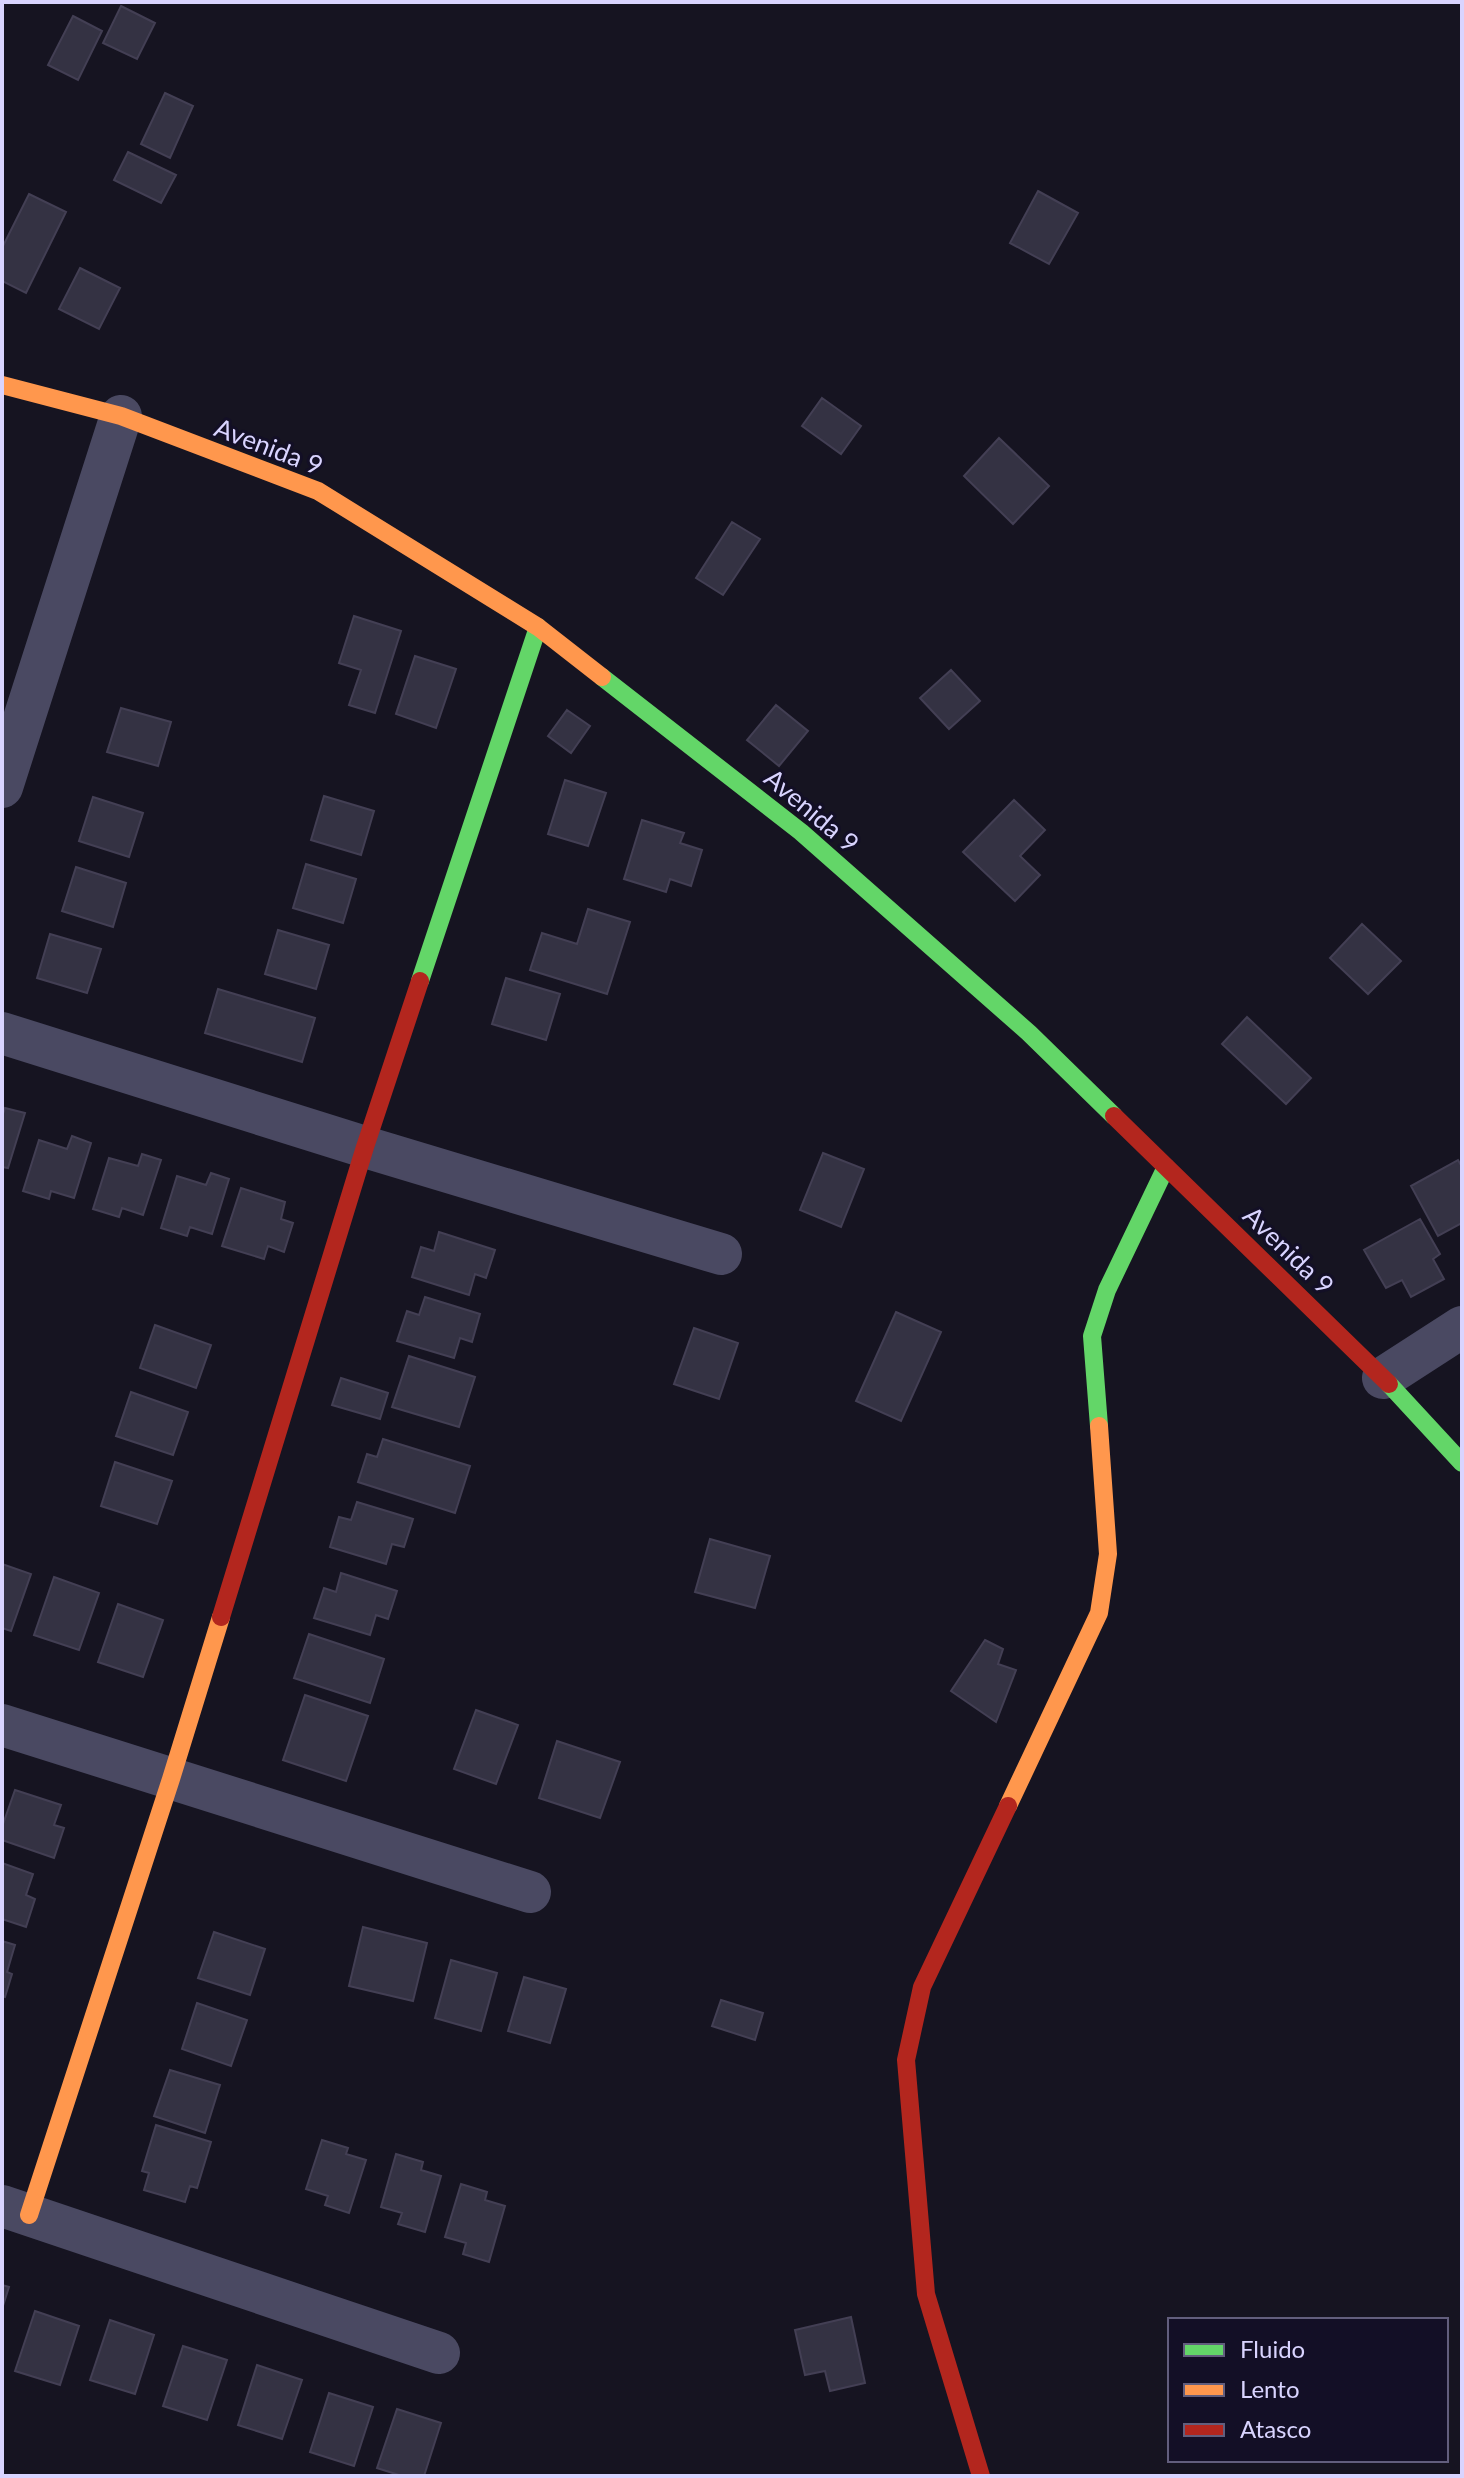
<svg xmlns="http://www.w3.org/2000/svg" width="1464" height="2478" viewBox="0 0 1464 2478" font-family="Lato,sans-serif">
<rect width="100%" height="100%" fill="#161421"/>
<path fill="#343243" stroke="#433f54" stroke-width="2" d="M121,6L155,23L137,59L103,43Z
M73,16L102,31L78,80L48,65Z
M165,93L193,106L170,158L141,144Z
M128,152L176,175L161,203L114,180Z
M1038,191L1078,213L1049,264L1010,243Z
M29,194L66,212L26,293L2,281V248Z
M80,268L120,288L99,329L59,309Z
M822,398L861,426L841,454L802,426Z
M999,438L1049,486L1013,524L964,476Z
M732,522L760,539L723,595L696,578Z
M354,616L401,631L375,713L349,705L361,670L339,663Z
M415,656L456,669L436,728L396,714Z
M951,670L980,701L949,729L920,698Z
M776,705L808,731L779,766L747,740Z
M121,708L171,722L158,766L107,752Z
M567,710L590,726L571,753L548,736Z
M565,780L606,793L588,846L548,834Z
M324,796L374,811L361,855L311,840Z
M93,797L143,813L129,857L79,841Z
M1014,800L1045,830L1020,856L1040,875L1015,901L963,852Z
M642,820L684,833L680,843L702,850L691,886L670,879L666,892L624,879Z
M306,864L356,879L343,923L293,908Z
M76,867L126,883L113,927L62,911Z
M588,909L630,922L607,994L530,970L542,933L577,944Z
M1362,924L1401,961L1368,994L1330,958Z
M278,930L329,945L316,989L265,974Z
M50,934L101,949L87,993L37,978Z
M506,978L560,994L546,1040L492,1024Z
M218,989L315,1018L302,1062L205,1033Z
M1247,1017L1311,1078L1286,1104L1222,1044Z
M5,1108L25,1113L8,1168L2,1167V1117Z
M72,1136L91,1143L74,1198L51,1191L49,1199L23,1191L39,1140L67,1149Z
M823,1153L864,1169L841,1227L800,1210Z
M142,1154L161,1160L143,1215L122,1208L119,1217L93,1209L109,1158L138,1166Z
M1458,1160L1462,1167V1223L1438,1236L1411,1186Z
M211,1173L229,1179L212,1234L190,1227L187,1236L161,1228L177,1176L206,1185Z
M241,1188L285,1202L281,1219L293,1223L284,1252L268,1246L264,1259L222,1246Z
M1420,1219L1440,1254L1433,1259L1444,1279L1411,1297L1402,1280L1386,1288L1364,1250Z
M439,1232L495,1250L486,1278L475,1274L469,1295L412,1277L421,1247L434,1251Z
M425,1297L480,1314L472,1342L460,1338L454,1358L397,1341L407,1311L419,1315Z
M896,1312L941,1332L901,1421L856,1401Z
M155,1325L211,1345L196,1388L140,1368Z
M694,1328L738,1343L719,1399L674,1384Z
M409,1356L475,1377L459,1427L392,1407Z
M341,1378L388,1393L380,1419L332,1405Z
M131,1392L188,1412L173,1455L116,1436Z
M383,1439L470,1466L455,1513L358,1482L367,1454L377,1457Z
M115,1462L172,1481L157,1524L101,1506Z
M357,1502L413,1519L404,1547L392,1544L386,1564L330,1547L339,1517L351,1520Z
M710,1539L770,1556L755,1608L695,1592Z
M2,1564L31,1574L11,1631L2,1628Z
M341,1573L397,1591L388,1619L376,1615L370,1635L314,1618L324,1588L336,1592Z
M54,1577L99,1593L79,1650L34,1635Z
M118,1604L163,1620L143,1677L98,1662Z
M309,1634L384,1659L370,1703L294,1678Z
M985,1640L1003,1649L998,1664L1016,1670L996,1722L951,1691Z
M305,1695L368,1716L346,1781L283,1760Z
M476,1710L518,1725L496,1784L454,1769Z
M557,1741L620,1762L600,1818L539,1798Z
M15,1790L61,1805L54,1825L64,1828L54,1858L2,1840V1827Z
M2,1863L33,1874L26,1895L35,1899L26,1927L2,1919Z
M363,1927L427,1943L413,2001L349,1986Z
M214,1932L265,1949L250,1995L198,1978Z
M2,1941L15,1945L7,1972L12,1974L5,1997L2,1996Z
M451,1960L497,1973L481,2031L435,2018Z
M524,1977L566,1989L550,2043L508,2031Z
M721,2000L763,2013L755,2040L712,2026Z
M197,2003L247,2020L231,2066L182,2049Z
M170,2070L220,2085L205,2133L154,2116Z
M156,2125L211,2142L197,2188L190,2186L185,2202L144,2190L149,2173L142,2171Z
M322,2140L348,2148L346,2154L366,2160L349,2213L325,2205L328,2196L306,2189Z
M396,2154L423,2162L421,2170L441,2176L425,2232L398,2224L402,2213L381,2207Z
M461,2184L487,2192L485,2200L505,2206L489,2262L463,2254L466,2243L445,2237Z
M2,2285L9,2287L2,2309Z
M35,2311L79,2326L60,2385L15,2371Z
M851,2317L865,2383L830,2391L825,2371L805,2375L795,2330Z
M110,2320L154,2335L135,2394L90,2380Z
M183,2346L227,2360L207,2420L163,2406Z
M257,2365L302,2380L282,2439L238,2425Z
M329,2393L373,2407L354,2466L310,2452Z
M397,2409L441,2423L424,2476H402L377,2468Z"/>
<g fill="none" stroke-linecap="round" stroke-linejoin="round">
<path stroke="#4a4962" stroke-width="42" d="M2,787L121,416
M2,1033L365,1147L721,1254
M1383,1378L1462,1327
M2,1725L530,1892
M2,2206L439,2353"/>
<path stroke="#63d668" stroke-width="18" d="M602,677L801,832L1029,1033L1114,1116
M420,981L538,627
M1389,1384L1462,1463
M1099,1426L1092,1336L1107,1290L1166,1167"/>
<path stroke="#ff974d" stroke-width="18" d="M2,385L121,416L318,491L538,627L602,677
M1008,1806L1099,1613L1108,1554L1099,1426
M29,2215L171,1779L221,1617"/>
<path stroke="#b3261e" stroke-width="18" d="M1114,1116L1389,1384
M221,1617L365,1147L420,981
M981,2476L926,2294L906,2060L922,1987L1008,1806"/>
</g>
<g text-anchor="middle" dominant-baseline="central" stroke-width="6" stroke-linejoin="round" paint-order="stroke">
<g font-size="26" fill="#d9d4ff" stroke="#130f26">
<text transform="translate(269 446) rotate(21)">Avenida 9</text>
<text transform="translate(812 810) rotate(40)">Avenida 9</text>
<text transform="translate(1289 1250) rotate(44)">Avenida 9</text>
</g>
</g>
<rect width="1464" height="2478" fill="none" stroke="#d9d4ff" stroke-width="8"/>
<rect x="1168" y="2318" width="280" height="144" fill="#130f26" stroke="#625e7d" stroke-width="2"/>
<rect x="1184" y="2344" width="40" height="12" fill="#63d668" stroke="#625e7d" stroke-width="2"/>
<text x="1240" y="2358" font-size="24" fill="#d9d4ff">Fluido</text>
<rect x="1184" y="2384" width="40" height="12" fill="#ff974d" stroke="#625e7d" stroke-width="2"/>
<text x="1240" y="2398" font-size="24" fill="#d9d4ff">Lento</text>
<rect x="1184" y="2424" width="40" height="12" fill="#b3261e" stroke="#625e7d" stroke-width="2"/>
<text x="1240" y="2438" font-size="24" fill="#d9d4ff">Atasco</text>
</svg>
